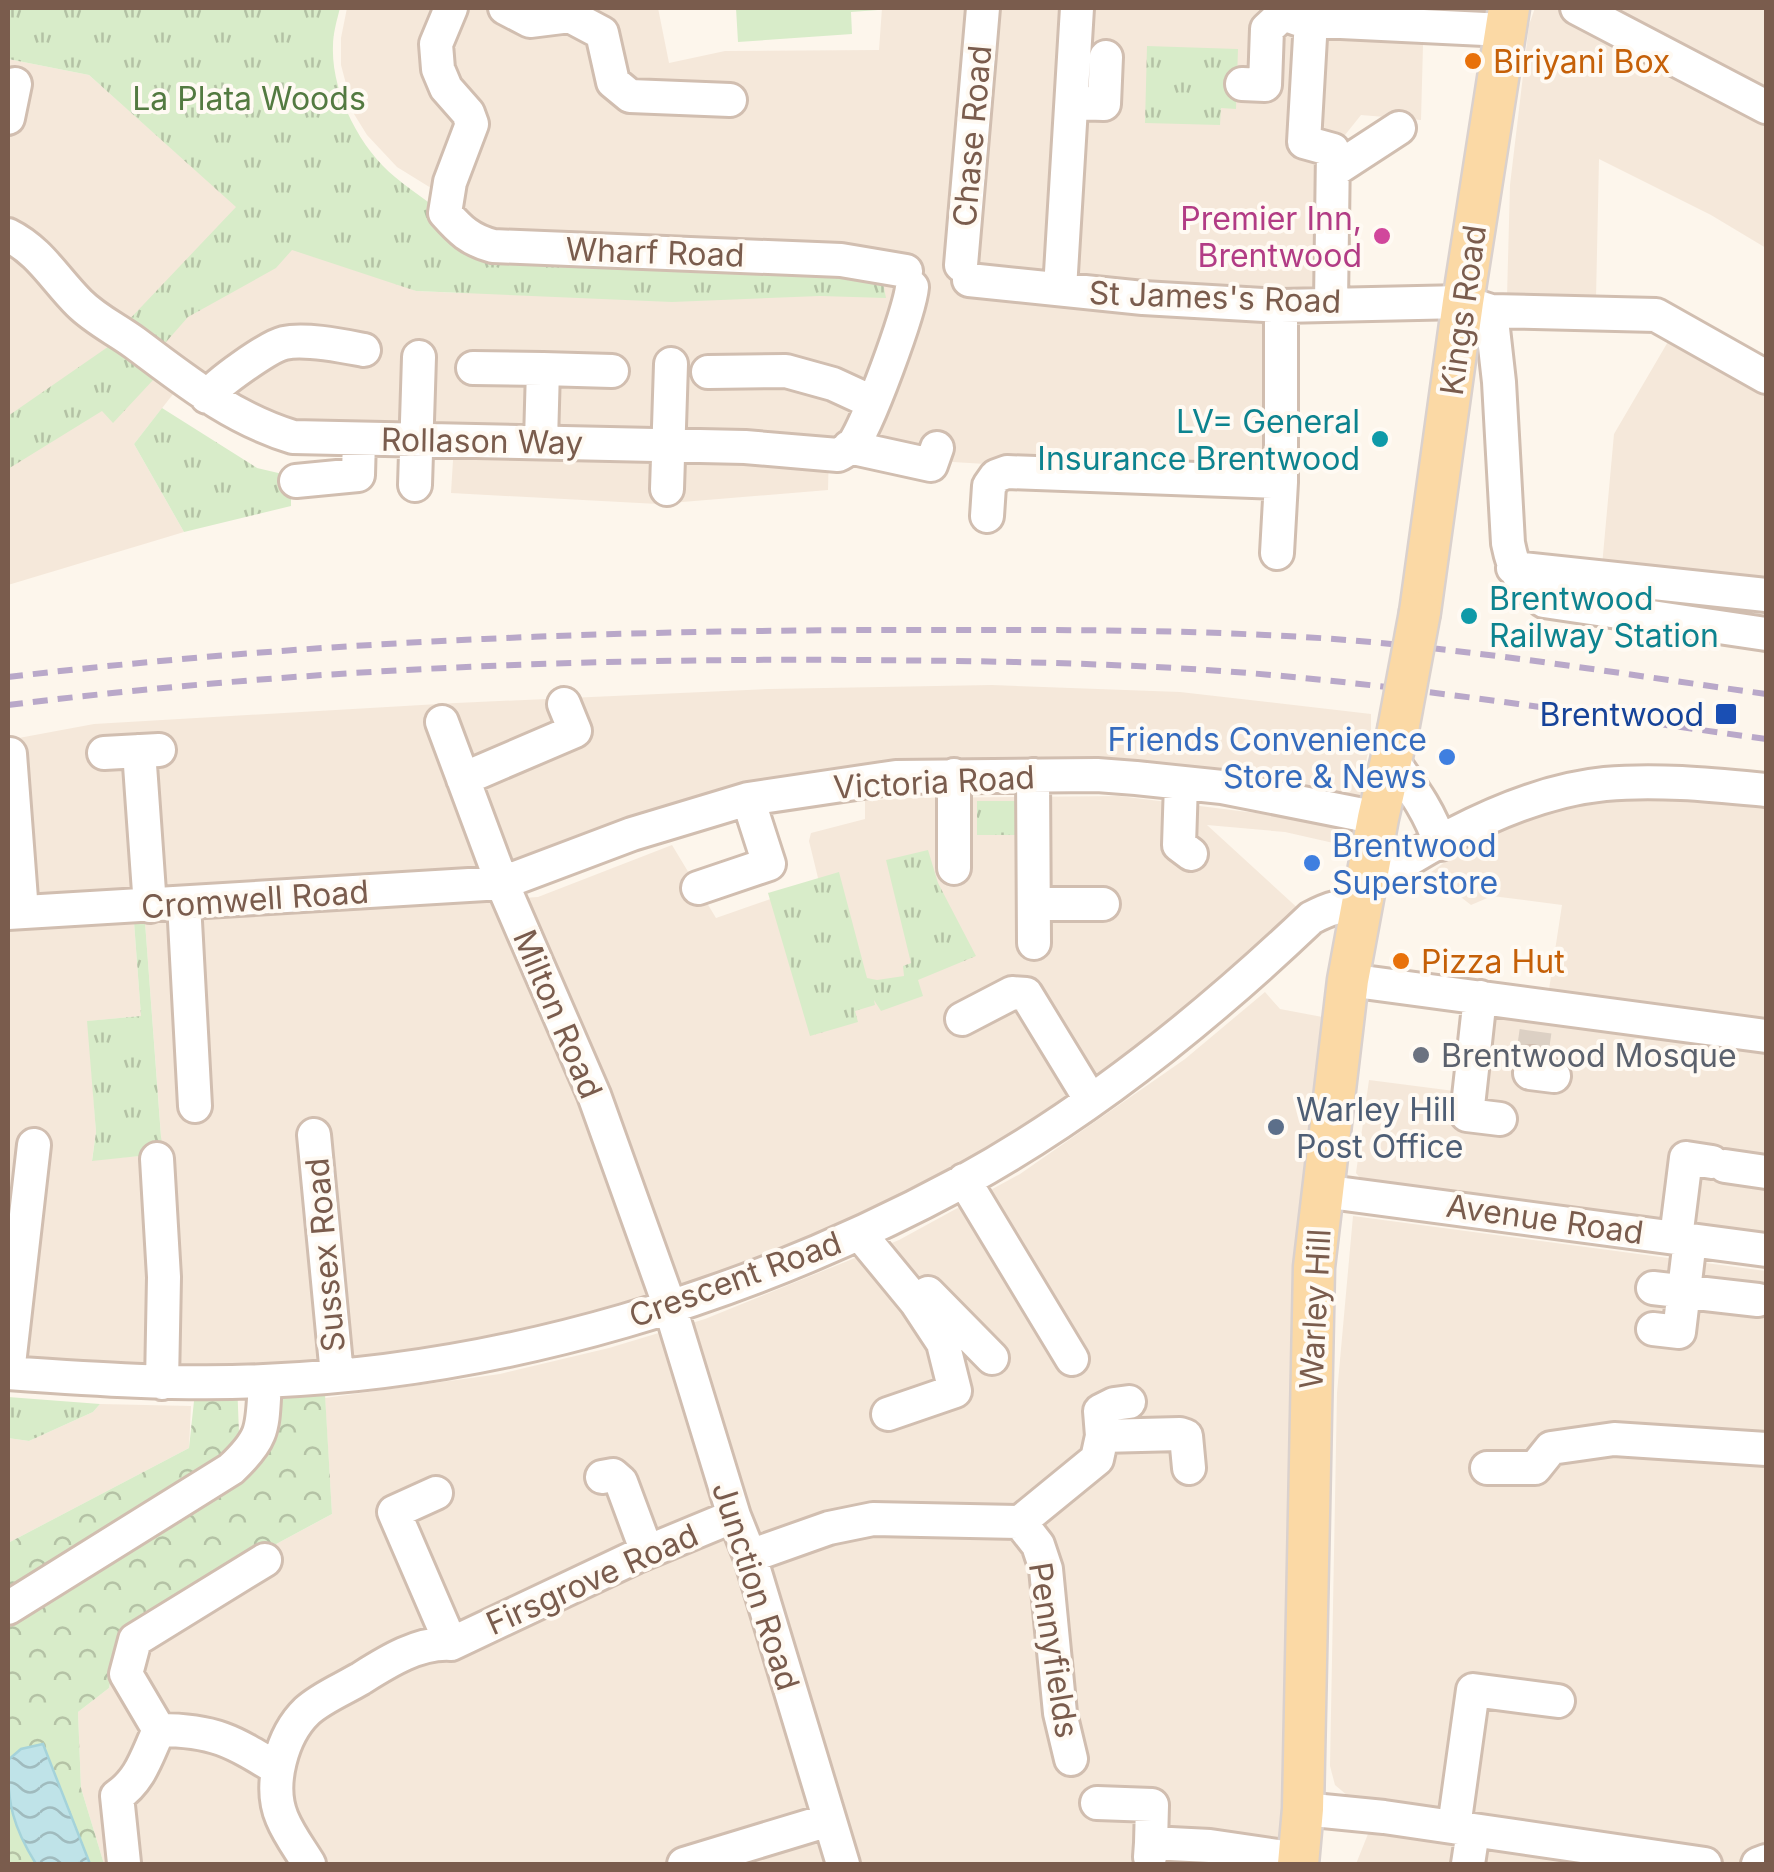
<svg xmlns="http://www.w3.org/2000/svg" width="1774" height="1872" viewBox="0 0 1774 1872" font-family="Inter,sans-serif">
<defs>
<pattern id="grass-tufts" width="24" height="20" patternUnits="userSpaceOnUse" patternTransform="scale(2.5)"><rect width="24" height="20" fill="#d8ecc9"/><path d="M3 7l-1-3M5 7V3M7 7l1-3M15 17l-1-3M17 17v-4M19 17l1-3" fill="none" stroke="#b4c2a5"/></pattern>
<pattern id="forest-crowns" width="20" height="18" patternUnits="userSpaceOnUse" patternTransform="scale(2.5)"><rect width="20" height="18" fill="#d8ecc9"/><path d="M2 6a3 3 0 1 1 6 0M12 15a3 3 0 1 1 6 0" fill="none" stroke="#b4c2a5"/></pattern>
<pattern id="water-waves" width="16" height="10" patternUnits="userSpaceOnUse" patternTransform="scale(2.5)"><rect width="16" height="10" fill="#bfe3e8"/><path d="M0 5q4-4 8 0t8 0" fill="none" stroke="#a0bbbe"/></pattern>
</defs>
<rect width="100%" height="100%" fill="#fdf6ec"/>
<path fill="#f5e8da" d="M347,8H658L669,63L725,51L879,50L882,8H1272L1335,38L1423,45L1421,120L1361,115L1333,150L1331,303L1281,306V482L953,462L853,428L829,449L828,490L658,504L451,493L455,428L284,419L188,375L134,444L184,532L8,585V59L89,75L237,207L416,291L460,293L445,213L428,201L431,188L397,167L367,135L354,114L341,65V38Z
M1535,8H1766V248L1711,215L1599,159L1596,299L1507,297L1510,185L1529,25Z
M1669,340L1766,396V583L1602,566L1614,434Z
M992,685L1180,692L1371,714V735L1360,796L1353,797L1079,760L996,759L897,764L806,774L722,792L524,862L487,869L8,900V740L94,724L456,703L769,689Z
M1119,796L1288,817L1355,829L1351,847L1285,832L1207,825L1302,912L1198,1006L1036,1122L956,1169L855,1219L782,1250L690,1284L587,1315L505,1335L439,1348L308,1364L233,1368L8,1360V929L134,922L141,1016L88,1021L96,1132L92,1160L149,1155L162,1149L145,922L538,897L672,845L716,918L819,882L809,841L811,833L865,819V801L902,798Z
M1591,798H1766V1232L1361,1179L1356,1173L1369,1080L1462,1092L1473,1015L1544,1022L1562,905L1492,896L1471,905L1430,873L1476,839L1542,808Z
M1265,992L1280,1009L1333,1019L1288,1864H104L81,1788L78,1712L109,1688L124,1626L332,1514L325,1398L500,1374L609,1348L705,1319L899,1240L1020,1174L1185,1059Z
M1353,1216L1766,1271V1864H1356L1368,1834L1375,1801L1348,1796L1335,1785L1330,1766L1337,1393Z
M100,1404L191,1406L189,1448L8,1543V1438L29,1441L93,1412Z"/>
<path fill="url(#grass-tufts)" d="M8,8H340C337,20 333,33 333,46C331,92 360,149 395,177C418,196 442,209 461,232L880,267L886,298L820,296L672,302L416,291L292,250L276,268L188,317L159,350L125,324L236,207L89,75L8,59Z
M1147,46L1238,49L1236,109L1221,108L1220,125L1145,123Z
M115,342L154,379L113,423L102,411L8,469V416Z
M162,408L257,468L291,476V506L184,532L134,444Z
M977,801H1025V835H977Z
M928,850L938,883L976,956L918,980L923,996L881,1011L874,1000L875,1005L855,1011L858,1022L810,1036L768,893L839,872L867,978L877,980L904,976L903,966L911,963L886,860Z
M134,922H145L162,1150L149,1155L92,1161L96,1132L87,1021L141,1016Z
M8,1397L100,1404L93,1412L29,1441L8,1438Z"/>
<path fill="url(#forest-crowns)" d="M324,1377L332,1514L122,1627L109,1688L78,1712L81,1788L104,1864H8V1543L189,1448L196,1382H237L240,1458L265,1381Z"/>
<path fill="#d8ecc9" d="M736,8H878V10L851,12L852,34L738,42Z"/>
<path fill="url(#water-waves)" stroke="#a5d3da" stroke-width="2.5" d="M43,1744L90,1864H36C13,1827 7,1803 8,1760L21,1749Z"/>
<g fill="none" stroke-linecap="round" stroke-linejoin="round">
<path stroke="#dcd0c4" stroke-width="32" stroke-dasharray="32 16" stroke-linecap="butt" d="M1531,1063L1536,1028"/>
<g stroke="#d1beb0" stroke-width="38">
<path id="minor" d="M451,8L436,44L438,69L446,88L468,113L472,124L450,182L445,213C460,230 470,240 493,246L841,260L906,271
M505,8L530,21L570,16L602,33L613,82L630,96L730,100
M1284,8L1283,14L1300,20L1505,30
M1577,8L1766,107
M1311,20L1304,142L1333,150L1331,303
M1242,84L1265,85L1267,29L1283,14
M1072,103L1104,104L1106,57
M8,118L15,84
M1333,171L1399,128
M8,235C40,251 54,278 79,303C96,320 116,329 135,343C186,381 231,418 293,437L745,447L838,455C841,454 850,448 852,446C867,428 910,311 912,287
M961,265L983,8
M969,280L1143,298L1281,306L1463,302L1491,311L1656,315L1766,377
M1060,289L1077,8
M1491,311L1499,382L1508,543C1514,573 1520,582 1544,601L1766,634
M473,368L543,369
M708,372L786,371L833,384L872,402
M207,397C217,383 268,347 284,343C305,338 343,346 364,350
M541,441L543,369L612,371
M849,447L931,465L937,448
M296,481L358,475L359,439
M415,485L419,357
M667,489L671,364
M987,516L989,486L996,476L1007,472L1281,482
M1277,553L1281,482V306
M1513,568L1766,595
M442,722L502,883L594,1095L670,1307L734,1516L750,1556L843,1864
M139,751L150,906
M104,753L159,750
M8,755L10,754L22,912
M1391,759C1411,787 1430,811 1440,844
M954,775V868
M1033,775L1034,943
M463,779L575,731L564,704
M1181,783L1179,845L1191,854
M1367,886C1434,841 1523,792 1605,784C1658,779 1714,785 1766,790
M698,888L769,864L748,799
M184,903L195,1106
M1034,904H1103
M8,913L502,883L632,834L748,799L896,777L1097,775L1136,778L1222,787L1378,818
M1348,980L1766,1036
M1480,997L1467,1115L1500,1119
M962,1019L1012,993L1026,994L1090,1099
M1531,1063L1530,1073L1554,1076
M314,1135L337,1375
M34,1145L8,1373C93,1379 178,1385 264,1381C507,1371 749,1297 962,1182C1086,1114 1208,1016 1311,918C1328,909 1343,903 1363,908
M157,1159L164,1277L162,1383
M1725,1166L1766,1172
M964,1180L1072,1359
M1322,1191L1766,1250
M860,1234L916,1302L943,1343L955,1391L888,1414
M1676,1238L1686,1158L1712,1162
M1653,1288L1758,1300
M928,1293L992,1358
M1653,1329L1679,1332L1690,1240
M1102,1436L1100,1411L1114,1404L1129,1402
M1487,1468H1535L1551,1448L1614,1439L1766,1449
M602,1477L613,1475L621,1482L647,1552
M436,1493L394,1512L451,1644
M1020,1522L1097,1459L1102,1436L1180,1434L1186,1436L1189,1468
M750,1556L829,1528L873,1519L1020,1522L1038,1545L1046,1569L1060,1713L1071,1759
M8,1608L231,1469C266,1436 262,1427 265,1381
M159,1730L126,1674L135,1640L265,1560
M1097,1803L1152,1805L1151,1843
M1303,1809L1384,1817L1705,1864
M1454,1827L1473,1690L1558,1701
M1150,1857L1151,1843L1210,1846L1298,1859
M124,1863L117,1796C141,1780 147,1755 159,1730C214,1730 232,1741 278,1769
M309,1864C300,1849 289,1835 282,1818C268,1785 282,1735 307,1711C321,1698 343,1689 360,1679C387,1662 418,1642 451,1644L635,1557L734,1516
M684,1864L829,1820
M1468,1864L1473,1831
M1758,1864L1766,1861"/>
</g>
<g stroke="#dad1cd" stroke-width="45">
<path id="major" d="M1420,612L1463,302L1509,8
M1298,1864L1303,1809L1314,1267L1348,980L1378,818L1398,730"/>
</g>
<use href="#minor" stroke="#fff" stroke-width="32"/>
<use href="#major" stroke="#fbd9a5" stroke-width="40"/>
<path stroke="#b9a8c9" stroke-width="6" stroke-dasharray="15 10" stroke-linecap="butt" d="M8,677C304,642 603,630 901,630C1022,630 1144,629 1265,635C1433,642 1600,671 1766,694
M8,705C289,670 573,658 857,660C999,661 1142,663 1283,676C1444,691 1606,717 1766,739"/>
<g stroke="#dad1cd" stroke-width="45" stroke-linecap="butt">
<path id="major-bridge" d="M1398,730L1420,612"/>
</g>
<use href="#major-bridge" stroke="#fbd9a5" stroke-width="40"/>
</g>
<g fill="#e8710a" stroke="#fffaf3" stroke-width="4">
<circle cx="1473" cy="61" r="10"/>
<circle cx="1401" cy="961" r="10"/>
</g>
<circle fill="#d1479c" stroke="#fffaf3" stroke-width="4" cx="1382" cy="236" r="10"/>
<g fill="#0f9aa8" stroke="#fffaf3" stroke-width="4">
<circle cx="1380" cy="439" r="10"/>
<circle cx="1469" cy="616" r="10"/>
</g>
<rect fill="#1a4fb4" stroke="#fffaf3" stroke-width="4" x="1714" y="702" width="24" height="24" rx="5"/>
<g fill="#3f7fe0" stroke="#fffaf3" stroke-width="4">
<circle cx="1447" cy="757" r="10"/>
<circle cx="1312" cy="863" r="10"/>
</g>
<circle fill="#6b7280" stroke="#fffaf3" stroke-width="4" cx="1421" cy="1055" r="10"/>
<circle fill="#5c6f8a" stroke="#fffaf3" stroke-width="4" cx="1276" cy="1127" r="10"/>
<g text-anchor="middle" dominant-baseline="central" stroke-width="8" stroke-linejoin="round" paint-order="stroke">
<g font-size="32" fill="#c56008" stroke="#fffaf3" text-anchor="start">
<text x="1493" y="61">Biriyani Box</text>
<text x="1421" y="961">Pizza Hut</text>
</g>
<g font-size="32" fill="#537a41" stroke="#fffaf3">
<text x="249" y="98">La Plata Woods</text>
</g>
<g font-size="32" fill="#7a5c4d" stroke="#fffaf3">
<text transform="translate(972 136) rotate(-85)">Chase Road</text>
<text transform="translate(655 252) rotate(2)">Wharf Road</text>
<text transform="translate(1215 297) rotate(2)">St James's Road</text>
<text transform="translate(1463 310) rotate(-82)">Kings Road</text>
<text transform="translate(482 441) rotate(1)">Rollason Way</text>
<text transform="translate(934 782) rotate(-3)">Victoria Road</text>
<text transform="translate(255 899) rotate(-4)">Cromwell Road</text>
<text transform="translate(558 1014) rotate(67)">Milton Road</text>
<text transform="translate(1545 1219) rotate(8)">Avenue Road</text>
<text transform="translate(325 1255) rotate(-95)">Sussex Road</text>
<text transform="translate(735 1279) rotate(-20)">Crescent Road</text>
<text transform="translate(1315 1309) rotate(-87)">Warley Hill</text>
<text transform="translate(592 1579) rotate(-24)">Firsgrove Road</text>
<text transform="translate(756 1586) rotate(72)">Junction Road</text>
<text transform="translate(1054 1650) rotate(81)">Pennyfields</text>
</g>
<g font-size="32" fill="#b23c85" stroke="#fffaf3" text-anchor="end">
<text x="1362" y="218">Premier Inn,<tspan x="1362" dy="37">Brentwood</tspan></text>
</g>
<g font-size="32" fill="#0d838f" stroke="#fffaf3" text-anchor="end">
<text x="1360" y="421">LV= General<tspan x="1360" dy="37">Insurance Brentwood</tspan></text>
<text x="1489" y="598" text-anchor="start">Brentwood<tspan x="1489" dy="37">Railway Station</tspan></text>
</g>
<g font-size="32" fill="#164399" stroke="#fffaf3" text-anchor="end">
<text x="1704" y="714">Brentwood</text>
</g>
<g font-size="32" fill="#366cbe" stroke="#fffaf3" text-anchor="end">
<text x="1427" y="739">Friends Convenience<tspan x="1427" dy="37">Store &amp; News</tspan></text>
<text x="1332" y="845" text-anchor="start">Brentwood<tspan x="1332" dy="37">Superstore</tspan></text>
</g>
<g font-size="32" fill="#5b616d" stroke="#fffaf3" text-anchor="start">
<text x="1441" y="1055">Brentwood Mosque</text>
</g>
<g font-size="32" fill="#4e5e75" stroke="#fffaf3" text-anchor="start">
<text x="1296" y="1109">Warley Hill<tspan x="1296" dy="37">Post Office</tspan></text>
</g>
</g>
<rect width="1774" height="1872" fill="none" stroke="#7a5c4d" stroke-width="20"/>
</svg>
